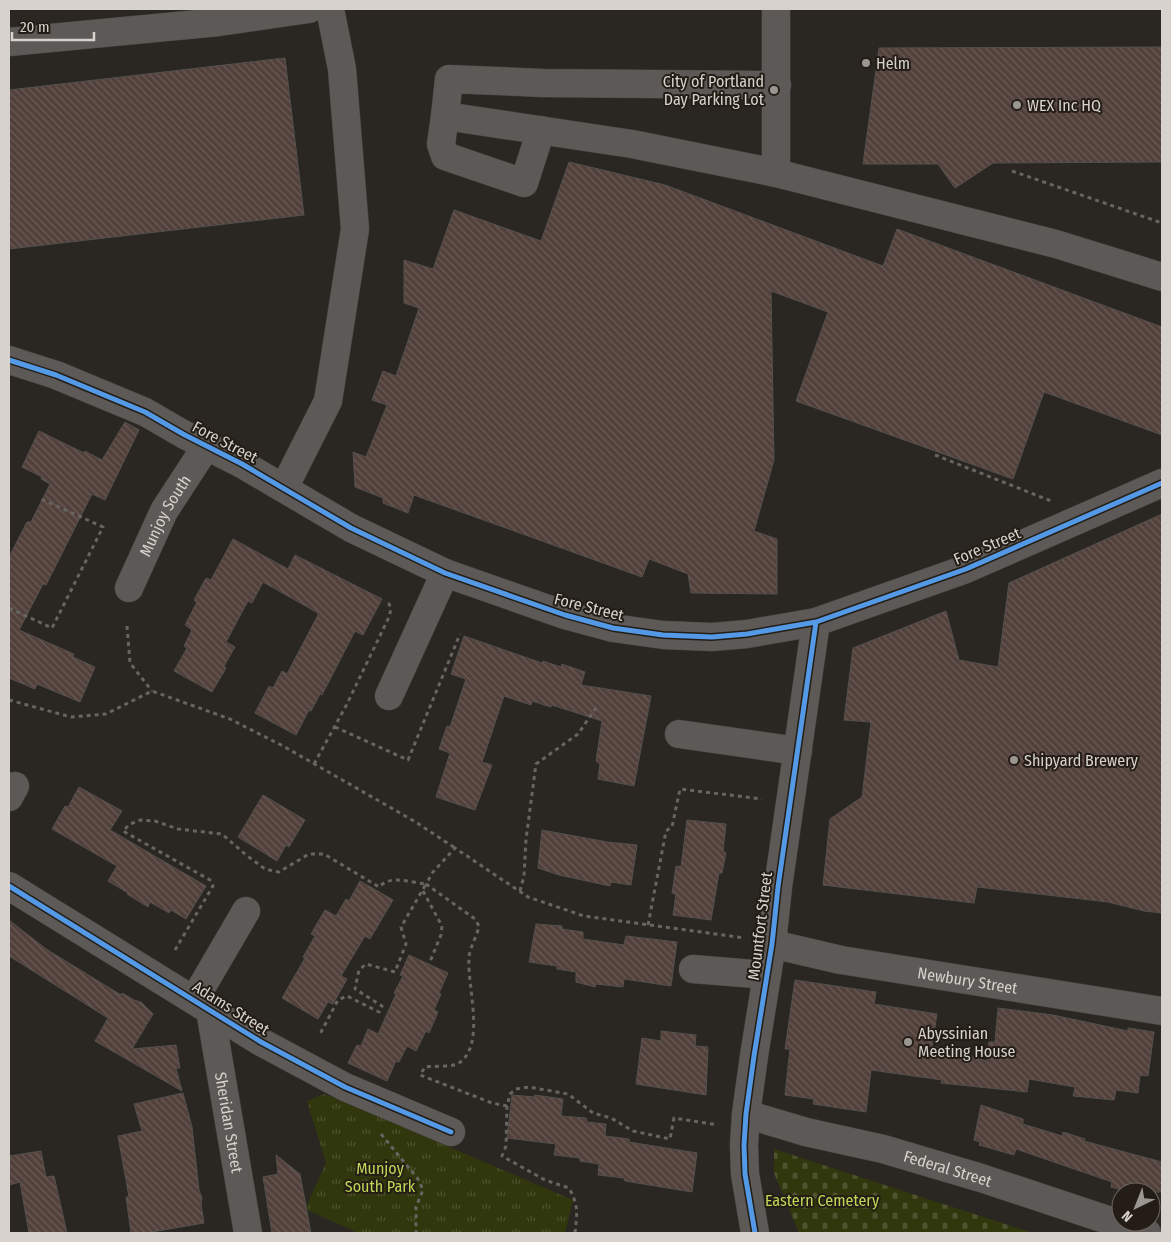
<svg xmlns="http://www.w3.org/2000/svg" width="1171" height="1242" viewBox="0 0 1171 1242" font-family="'Fira Sans Condensed',sans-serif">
<defs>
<pattern id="cemetery-stones" width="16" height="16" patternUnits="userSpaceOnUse" patternTransform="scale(1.25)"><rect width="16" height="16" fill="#30370d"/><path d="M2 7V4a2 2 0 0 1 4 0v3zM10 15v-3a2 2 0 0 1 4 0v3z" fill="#4d532f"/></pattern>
<pattern id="park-tufts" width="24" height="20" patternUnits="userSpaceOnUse" patternTransform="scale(1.25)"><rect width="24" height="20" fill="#30370d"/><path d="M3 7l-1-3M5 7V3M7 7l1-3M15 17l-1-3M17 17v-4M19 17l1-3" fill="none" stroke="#4d532f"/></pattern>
<pattern id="building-back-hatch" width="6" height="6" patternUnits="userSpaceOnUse" patternTransform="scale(1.25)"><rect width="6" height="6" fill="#52403b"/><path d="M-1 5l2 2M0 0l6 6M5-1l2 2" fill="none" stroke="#6a5b56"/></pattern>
</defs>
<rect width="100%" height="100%" fill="#2a2722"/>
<path fill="url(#cemetery-stones)" d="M774,1149L1033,1233H799L774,1173Z"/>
<path fill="url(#park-tufts)" d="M325,1094L573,1200L565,1233H358L305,1209L326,1163L307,1101Z"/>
<path fill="url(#building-back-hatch)" stroke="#54504d" d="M1162,47V162L993,163L955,188L938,164H863L879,48Z
M285,58L304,215L9,249V90Z
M569,162L665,185L883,266L897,229L1162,327V435L1044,392L1013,479L796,401L828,312L771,291L774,460L754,531L777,539V594L691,593L688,574L649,559L642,577L414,495L408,513L383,503V498L355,487L353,452L366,457L387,405L372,400L383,371L396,376L419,308L404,303V260L433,269L454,210L541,241Z
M125,422L139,430L105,500L92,494L46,585L43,584L19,630L74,654L73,657L95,667L80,702L37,684L35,689L9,678V557L27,522H31L50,484L41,479L42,477L22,467L39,431L84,453L85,451L102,460Z
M1162,514V913L1144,911L1108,902L977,887L974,903L823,885L830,819L862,797L871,722L844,720L853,648L946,611L959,660L998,667L1009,583Z
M233,539L288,569L295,555L382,599L363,635L355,631L322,695L320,694L311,711L309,710L296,735L255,713L269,686L273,688L282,671L287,674L318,615V613L263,582L252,603L248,601L226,642L235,647L224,666L226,668L212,692L174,671L187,648L184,646L192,630L185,625L197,602L194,600L206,578L211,580Z
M464,636L542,663L543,661L561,667L562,664L585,672L581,685L651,696L634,786L598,779L600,764L596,761L602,721L552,705L551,707L532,701L531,705L504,696L482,762L492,765L475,810L436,797L450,753L439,749L447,726L450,727L466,679L451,674Z
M79,787L122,811L110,830L206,886L186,919L171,910L169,913L150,902L148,907L127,894L128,893L108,881L117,866L52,829L65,806L68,807Z
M263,795L305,820L289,847L286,845L277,861L238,837Z
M687,820L726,824L723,851L726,853L722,873H719L711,920L673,915L676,894L672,893L676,866L681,867Z
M542,830L607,842L637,845L631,885L611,882L610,886L559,875L538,868Z
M360,881L393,900L370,939L365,936L341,976L347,979L333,1004L328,1002L318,1019L282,998L305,958L303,957L315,936L311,934L325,910L336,916L346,899L349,901Z
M9,920L46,949L121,995L122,993L134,1000L141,1002L153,1014L132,1049L176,1045L180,1068H176L182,1091L95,1041L108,1018L9,956Z
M536,924L562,926V929L583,932V939L624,945L626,936L677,942L671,986L624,979L623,987L596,984L595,987L576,982V972L557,969V966L529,962Z
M409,955L448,973L439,993L441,994L434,1010L438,1012L429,1033L426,1031L416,1051L407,1046L399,1062L396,1061L387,1081L348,1063L357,1045L361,1046L368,1029L378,1034L396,994L394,993L403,976L400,975Z
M795,980L876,992L874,1004L937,1014L932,1046L987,1061L989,1042H995L998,1008L1053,1015L1128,1031V1028L1154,1032L1148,1076L1140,1075L1138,1093L1116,1090L1114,1100L1073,1096L1075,1087L1029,1079L1027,1092L941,1083L942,1080L871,1070L866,1112L813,1104L814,1099L785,1095L790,1049H785Z
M661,1031L696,1035L695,1046L708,1047L706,1095L636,1084L642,1038L661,1041Z
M183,1093L192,1127L199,1190L202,1198L201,1205L204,1223L146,1233H131L126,1197H129L118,1136L142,1131L134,1104Z
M512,1095L534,1097L535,1095L563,1099L561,1116L586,1118L587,1122L606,1124L605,1136L629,1139V1142L697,1153L692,1192L625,1181L624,1178L598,1175L599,1164L580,1161V1158L554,1155L556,1144L507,1138Z
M981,1105L1023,1119V1124L1062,1136L1063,1132L1085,1139L1084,1141L1162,1162V1192H1130L1111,1187L1112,1182L1016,1149L1014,1155L979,1145L980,1142L974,1140Z
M41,1151L46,1177L54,1176L67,1233H29L20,1182L9,1185V1156Z
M276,1155L300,1174L311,1233H272L263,1177L278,1174Z"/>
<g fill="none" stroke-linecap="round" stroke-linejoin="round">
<g stroke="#45423e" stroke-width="29">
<g id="minor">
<path d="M9,42L219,22L309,9"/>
<path d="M777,85L543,83L449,79L445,116L632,144L776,173L1056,244L1162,277"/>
<path d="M445,116L441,144L445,156L524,183L541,130"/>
<path d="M776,173V9"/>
<path d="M9,360L56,375L145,412L183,434L242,464L351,528L445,573L565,615L613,628L663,635L712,637L747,634L816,622L966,569L1162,483"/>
<path d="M284,488L328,401L355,229L342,69L330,9"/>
<path id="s1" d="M129,588L164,511L207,445"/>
<path d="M389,696L445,573"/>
<path d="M679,734L798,751"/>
<path d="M9,797L15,786"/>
<path d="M9,886L261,1042L345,1087L451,1132"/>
<path id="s2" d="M772,944L841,960L1162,1011"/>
<path d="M693,969L767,975"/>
<path d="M194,1000L246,911"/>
<path id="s3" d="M210,1010L248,1233"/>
<path id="s4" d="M746,1114L806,1132L883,1149L981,1178L1147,1233"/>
<path d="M755,1233L745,1174L744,1145L746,1114L754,1056L772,944L778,887L816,622"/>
</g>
</g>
<path stroke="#676461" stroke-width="3" stroke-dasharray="4 4" stroke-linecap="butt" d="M1012,171L1162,223
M935,455L1051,501
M9,608L52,628L103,527L41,499
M127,626L130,663L152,691
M9,700L71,717L106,714L152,691L230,719L283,746L414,821L455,848
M335,727L408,760L460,634
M314,764L347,704L389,617L391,609L389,604L384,602
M423,891L442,926L441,935L429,964
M520,891L524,876L526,839L536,764L578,734L598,705
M648,925L666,831L672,827L680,789L762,799
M175,950L213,886L210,880L123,831L130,824L141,820L155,821L178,829L222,834L246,855L265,869L279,872L309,854H324L379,887C391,874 411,883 426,884L401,927L406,944L395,972L366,964L359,970L355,989L382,1006L379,1012L347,996L338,1000L319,1036
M507,1106L492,1103L420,1075L425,1067C433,1066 454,1067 459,1063C486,1045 467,986 469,959C469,948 477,937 479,926L475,919L426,884L433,872L455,848L528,897L584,916L745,938
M381,1134L418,1179L423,1190L416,1207V1233
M575,1233C577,1214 579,1206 569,1188L545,1180L502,1156L506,1146L507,1106L510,1094L516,1089L529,1087L568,1094L593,1113L611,1118L633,1131L670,1139L674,1118L718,1125"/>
<use href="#minor" stroke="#5c5956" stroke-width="28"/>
<g stroke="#241d15" stroke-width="8">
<path id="cycleway" d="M9,360L56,375L145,412L183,434L242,464L351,528L445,573L565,615L613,628L663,635L712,637L747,634L816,622L966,569L1162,483
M9,886L261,1042L345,1087L451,1132
M755,1233L745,1174L744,1145L746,1114L754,1056L772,944L778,887L816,622"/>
</g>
<use href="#cycleway" stroke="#5399e6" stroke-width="5"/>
</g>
<g fill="#9a9691" stroke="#241d15" stroke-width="2">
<circle cx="866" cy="63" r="5"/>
<circle cx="774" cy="90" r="5"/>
<circle cx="1017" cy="105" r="5"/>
<circle cx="1014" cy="760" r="5"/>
<circle cx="908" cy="1042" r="5"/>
</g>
<g text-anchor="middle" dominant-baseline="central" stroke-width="4" stroke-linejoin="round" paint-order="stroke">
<g font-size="16" fill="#d7d2cd" stroke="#241d15" text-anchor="start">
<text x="876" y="63">Helm</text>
<text x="764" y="81" text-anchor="end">City of Portland<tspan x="764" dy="18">Day Parking Lot</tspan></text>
<text x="1027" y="105">WEX Inc HQ</text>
<text x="1024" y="760">Shipyard Brewery</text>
<text x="918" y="1033">Abyssinian<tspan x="918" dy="18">Meeting House</tspan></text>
</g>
<g font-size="16" fill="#d7d2cd" stroke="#241d15">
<text transform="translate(225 442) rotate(28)">Fore Street</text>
<text stroke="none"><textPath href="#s1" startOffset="81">Munjoy South</textPath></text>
<text transform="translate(987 546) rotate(-23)">Fore Street</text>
<text transform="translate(589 607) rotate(14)">Fore Street</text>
<text transform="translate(760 926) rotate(-83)">Mountfort Street</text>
<text stroke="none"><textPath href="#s2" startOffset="199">Newbury Street</textPath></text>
<text transform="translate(231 1008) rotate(32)">Adams Street</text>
<text stroke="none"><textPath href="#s3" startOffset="114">Sheridan Street</textPath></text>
<text stroke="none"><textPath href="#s4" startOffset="209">Federal Street</textPath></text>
</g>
<g font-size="16" fill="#bed757" stroke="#241d15">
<text x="380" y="1168">Munjoy<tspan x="380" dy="18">South Park</tspan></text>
<text x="822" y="1200">Eastern Cemetery</text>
</g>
</g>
<rect width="1171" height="1242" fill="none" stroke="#d7d2cd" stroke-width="20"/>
<g transform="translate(1136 1207) rotate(223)"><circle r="24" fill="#241d15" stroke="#6c655f"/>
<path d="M0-4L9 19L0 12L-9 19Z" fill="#9a9691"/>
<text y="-8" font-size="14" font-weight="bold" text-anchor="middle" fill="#d7d2cd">N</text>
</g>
<path d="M12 32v8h82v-8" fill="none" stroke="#d7d2cd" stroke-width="2.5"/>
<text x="20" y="32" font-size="15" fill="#d7d2cd" stroke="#241d15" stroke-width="4" paint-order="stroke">20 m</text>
</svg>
